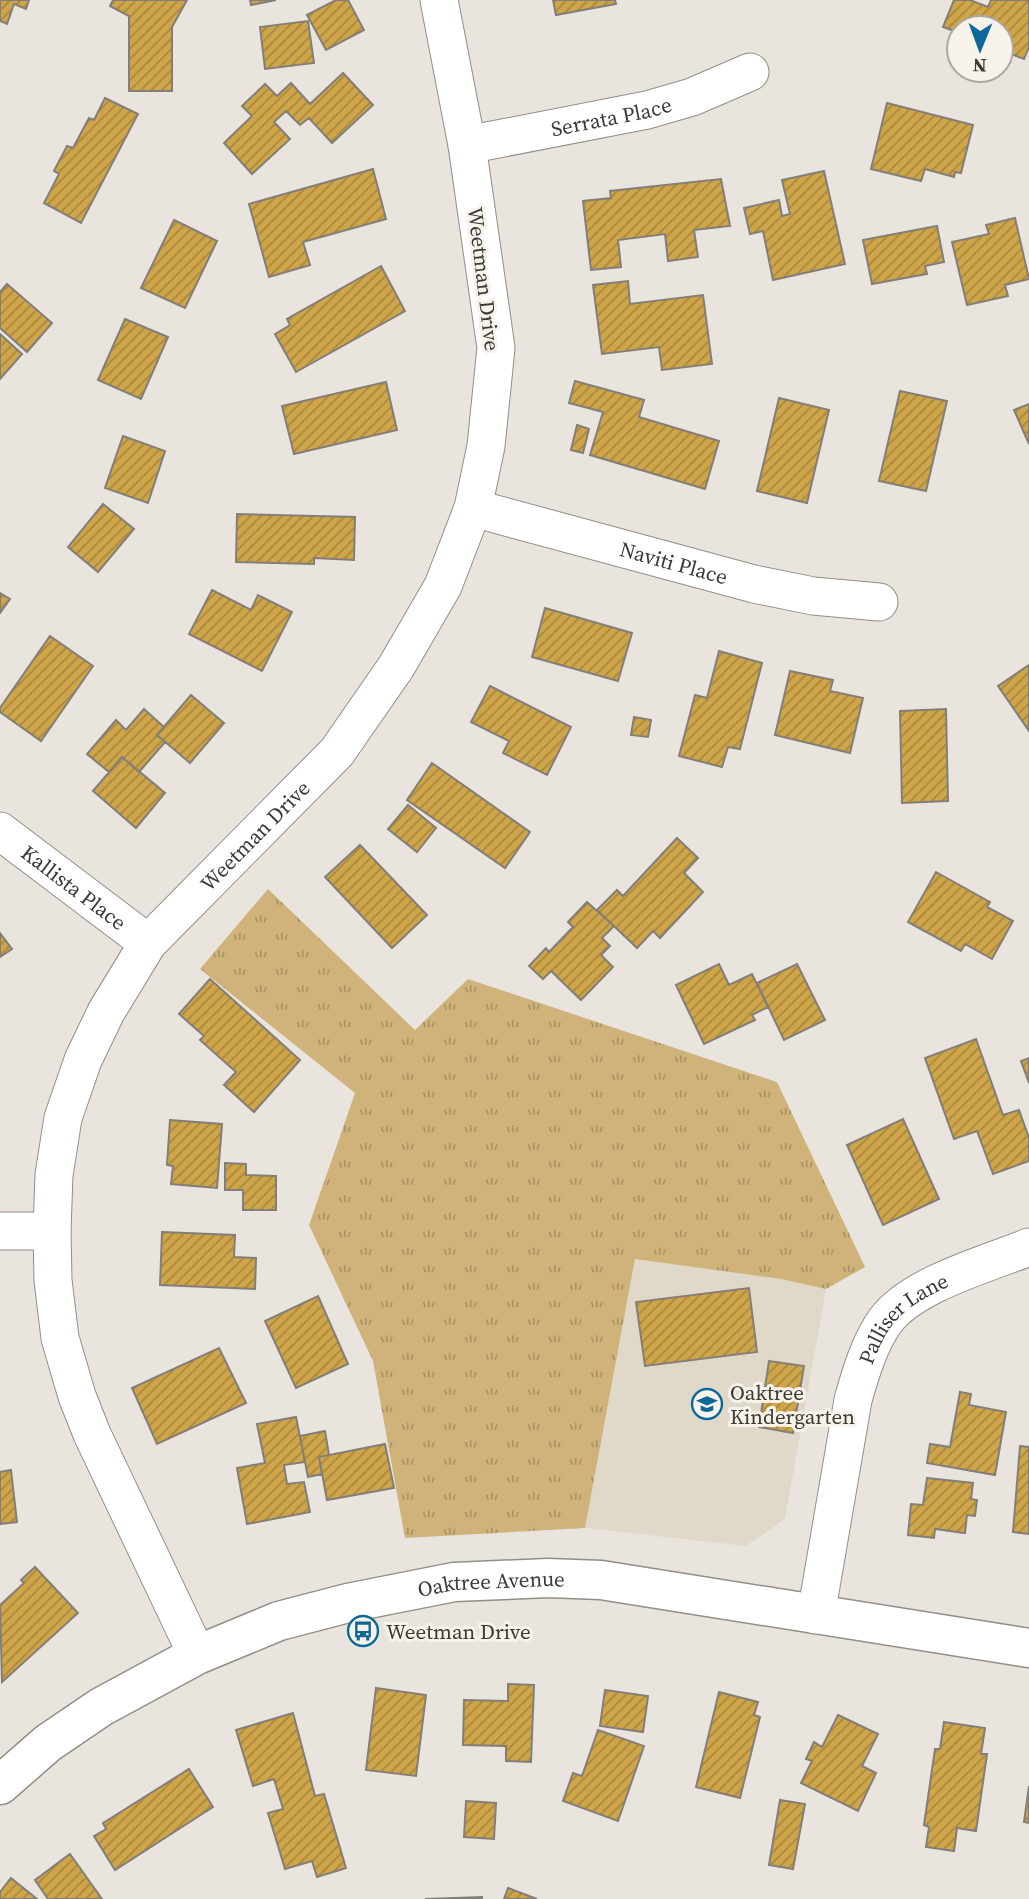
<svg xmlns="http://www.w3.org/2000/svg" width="1029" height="1899" viewBox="0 0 1029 1899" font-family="'Source Serif 4',serif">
<defs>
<pattern id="park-tufts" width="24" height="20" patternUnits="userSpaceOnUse" patternTransform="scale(1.75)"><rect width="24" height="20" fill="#d0b37a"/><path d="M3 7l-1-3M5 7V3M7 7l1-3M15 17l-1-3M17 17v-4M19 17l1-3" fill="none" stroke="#aa9365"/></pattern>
<pattern id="building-hatch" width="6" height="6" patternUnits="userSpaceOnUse" patternTransform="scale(1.75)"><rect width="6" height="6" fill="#cfa549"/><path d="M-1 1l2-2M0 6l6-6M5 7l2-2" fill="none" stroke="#a9873e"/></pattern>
</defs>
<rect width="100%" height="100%" fill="#e9e5de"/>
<path fill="#e0d9ca" d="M635,1259L781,1279L826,1289L785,1519L746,1546L585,1528Z"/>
<path fill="url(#park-tufts)" d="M268,889L415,1030L468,979L777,1082L865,1267L826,1289L781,1279L635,1259L585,1528L405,1538L373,1361L309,1225L355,1093L200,969Z"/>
<path fill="url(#building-hatch)" stroke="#837f78" stroke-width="2" d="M0,0H29L26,9L14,4L7,24L0,21Z
M113,0H187L172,27V91H129V16L110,6Z
M250,0H276L251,5Z
M336,0H348L364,30L326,50L307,15Z
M553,0H615L616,4L556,15Z
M954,0H970L988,7L991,0H1029V47L1024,59L1001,50V28H959V33L943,27Z
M308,21L314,63L265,69L260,27Z
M343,73L373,105L332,143L309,118L300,125L286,111L274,122L290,139L252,174L224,143L252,116L242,106L265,84L277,96L291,83L310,104Z
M105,98L138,114L81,223L44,203L59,174L54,171L67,146L73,148L89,118L94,120Z
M887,103L973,125L961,173L955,172L954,177L925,169L921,181L871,169Z
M373,169L386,219L303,242L310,265L269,277L249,204Z
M824,171L845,264L773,280L763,231L750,234L744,208L779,200L782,216L790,214L782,180Z
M721,179L730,226L694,230L698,257L668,261L665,234L618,240L621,267L591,270L583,201L611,198L610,191Z
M1015,218L1029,279L1005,285L1008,296L967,305L952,242L989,234L986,225Z
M174,220L217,241L185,308L141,288Z
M937,226L944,262L925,266L927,274L872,284L863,240Z
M381,266L405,311L296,372L275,334L290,325L287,319Z
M628,281L630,304L703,295L712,364L662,370L659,347L602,354L593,285Z
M7,284L52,323L27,352L0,328V292Z
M125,319L168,337L141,399L98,380Z
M0,334L22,354L0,379Z
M575,381L644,400L639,417L719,441L705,489L590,455L603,412L569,403Z
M386,382L397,430L294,454L282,406Z
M900,391L947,401L926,491L879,481Z
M779,398L829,410L807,503L757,491Z
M1029,404V444L1014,410Z
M577,425L589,429L583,453L571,450Z
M123,436L165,451L148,503L105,488Z
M103,504L134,529L98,572L68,547Z
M237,514L355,517L354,560L314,558V564L236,562Z
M212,590L251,610L258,595L292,612L262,671L189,634Z
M0,593L10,599L0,613Z
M545,608L632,633L618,681L532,657Z
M50,636L93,666L41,741L0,712V708Z
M719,651L762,663L740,749L728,747L722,767L679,756L695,695L707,698Z
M1029,665V731L998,686Z
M790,671L833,680L830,691L863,698L850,753L775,735Z
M490,686L571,727L547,775L503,753L509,741L471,722Z
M191,695L224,723L190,763L157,735Z
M144,709L164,727L157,735L165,742L139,772L122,757L109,772L87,754L116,720L126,730Z
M946,709L948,801L902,803L900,711Z
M634,717L651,720L648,737L631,735Z
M122,757L165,793L136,828L93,791Z
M432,763L530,832L505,868L407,800Z
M408,805L436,828L417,852L388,829Z
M677,838L698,858L684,873L703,892L660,938L653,931L637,948L597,910L617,890L623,896Z
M360,845L427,915L392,948L325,877Z
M936,872L990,902L987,907L1013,921L992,959L965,944L961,951L908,922Z
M587,902L614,926L602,938L610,946L601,955L613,967L581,1000L551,971L543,979L529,966L546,948L549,952L573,927L568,922Z
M0,933L12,949L0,957Z
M719,964L729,985L752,974L768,1007L752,1015L755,1020L704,1044L676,985Z
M797,964L825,1020L784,1040L757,983Z
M210,979L300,1060L254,1112L224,1085L236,1072L200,1040L204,1036L179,1014Z
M976,1039L1003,1115L1019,1110L1029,1138V1161L993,1174L977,1131L954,1139L925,1058Z
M1029,1058V1083L1021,1061Z
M903,1119L939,1199L883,1225L847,1145Z
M170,1120L222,1124L217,1188L171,1184L173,1166L167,1165Z
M225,1163L246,1164V1175L276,1176V1210H243V1190H225Z
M162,1232L235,1235L234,1257L256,1258L255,1289L160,1285Z
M749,1288L757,1352L645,1366L636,1302Z
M318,1296L348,1364L296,1388L265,1321Z
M219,1348L246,1403L157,1444L132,1388Z
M769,1361L804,1366L793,1433L759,1427Z
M960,1392L971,1394L969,1405L1006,1412L995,1475L927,1463L930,1444L950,1447Z
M296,1417L305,1462L284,1465L287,1484L304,1482L310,1512L247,1524L237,1468L265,1463L257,1424Z
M325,1431L329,1455L319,1457L322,1474L308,1477L300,1436Z
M385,1444L394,1488L327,1500L319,1457Z
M1020,1446L1029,1447V1534L1013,1532Z
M11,1470L17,1522L0,1524V1472Z
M927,1478L973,1483L971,1499L977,1500L975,1516L967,1515L965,1533L935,1529L934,1538L908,1535L911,1504L923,1505Z
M35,1567L78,1613L2,1682L0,1605L24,1583L21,1580Z
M508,1684L534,1685L531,1762L506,1761V1746L463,1745L464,1700L508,1701Z
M376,1688L426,1695L416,1776L366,1770Z
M605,1690L648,1696L643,1732L600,1726Z
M719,1692L758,1702L754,1715L760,1717L740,1798L696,1787Z
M293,1713L315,1796L324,1794L346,1868L317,1877L312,1861L285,1869L268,1813L283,1809L274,1779L253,1786L236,1730Z
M838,1715L878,1734L862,1766L876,1773L858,1811L801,1783L812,1761L806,1759L814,1742L822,1747Z
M944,1722L985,1728L981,1754H987L976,1831L957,1828L954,1851L926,1847L929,1827L924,1825L935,1749H940Z
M598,1730L644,1746L618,1821L563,1801L573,1773L582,1776Z
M189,1769L213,1807L115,1870L94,1836L106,1829L103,1823Z
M1029,1786V1823L1024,1822Z
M780,1800L805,1804L793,1869L769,1865Z
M466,1801L496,1803L494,1839L464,1837Z
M70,1854L102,1899H48L35,1880Z
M11,1878L37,1899H0V1892Z
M508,1888L537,1899H504Z
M482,1897V1899H425Z"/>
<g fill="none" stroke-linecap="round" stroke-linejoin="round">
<g stroke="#928e87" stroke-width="39">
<g id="street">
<path id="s1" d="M467,145L647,110L692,97L750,72"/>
<path id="s2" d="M473,508L754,584L813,596L879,602"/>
<path id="s3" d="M0,831L148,943"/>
<path d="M0,1231H52"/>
<path id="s4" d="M816,1615L853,1400C860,1375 870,1341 886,1320C913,1284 987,1264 1029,1247"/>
<path id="s5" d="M197,1655L92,1434L77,1396L60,1338L53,1280L52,1231L54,1175L63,1118L83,1060L106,1012L148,943L337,752L396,667L443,586L473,508L486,446L496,348L467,145L439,0"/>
</g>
</g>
<g stroke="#928e87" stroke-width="41">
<g id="secondary">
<path id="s6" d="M0,1785L48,1743L101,1707L197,1655L279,1621L348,1603L454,1582L548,1578L601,1580L1029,1648"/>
</g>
</g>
<use href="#street" stroke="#fff" stroke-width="37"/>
<use href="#secondary" stroke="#fff" stroke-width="38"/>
</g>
<defs>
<g id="school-ring" transform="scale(1.575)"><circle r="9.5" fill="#f7f3eb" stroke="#0c6898" stroke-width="1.5"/><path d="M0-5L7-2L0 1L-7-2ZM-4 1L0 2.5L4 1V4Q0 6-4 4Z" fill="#0c6898"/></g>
<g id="bus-ring" transform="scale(1.575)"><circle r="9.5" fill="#f7f3eb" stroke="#0c6898" stroke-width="1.5"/><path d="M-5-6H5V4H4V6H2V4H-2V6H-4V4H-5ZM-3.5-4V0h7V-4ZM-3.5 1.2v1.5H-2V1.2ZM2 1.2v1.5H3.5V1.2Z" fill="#0c6898"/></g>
</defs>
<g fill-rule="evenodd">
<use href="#school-ring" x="707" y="1404"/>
<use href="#bus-ring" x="363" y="1631"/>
</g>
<g text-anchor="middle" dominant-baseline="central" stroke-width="6" stroke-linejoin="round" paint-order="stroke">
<g font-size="21" fill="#3c3a37" stroke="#f7f3eb">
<text stroke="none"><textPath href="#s1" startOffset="147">Serrata Place</textPath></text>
<text transform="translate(484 279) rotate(83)">Weetman Drive</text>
<text stroke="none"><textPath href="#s2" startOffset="208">Naviti Place</textPath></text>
<text stroke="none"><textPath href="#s5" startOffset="914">Weetman Drive</textPath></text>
<text stroke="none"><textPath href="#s3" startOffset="93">Kallista Place</textPath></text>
<text stroke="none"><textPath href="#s4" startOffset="318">Palliser Lane</textPath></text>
<text stroke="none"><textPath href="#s6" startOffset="542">Oaktree Avenue</textPath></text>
</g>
<g font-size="21" fill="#3c3a37" stroke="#f7f3eb" text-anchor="start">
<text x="730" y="1392">Oaktree<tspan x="730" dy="24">Kindergarten</tspan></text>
<text x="386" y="1631">Weetman Drive</text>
</g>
</g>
<g transform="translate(980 49) rotate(181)"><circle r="33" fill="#f7f3eb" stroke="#aca9a3" stroke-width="2"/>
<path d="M0-5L12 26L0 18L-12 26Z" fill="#0c6898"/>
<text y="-10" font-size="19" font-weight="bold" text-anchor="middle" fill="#3c3a37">N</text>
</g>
</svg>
